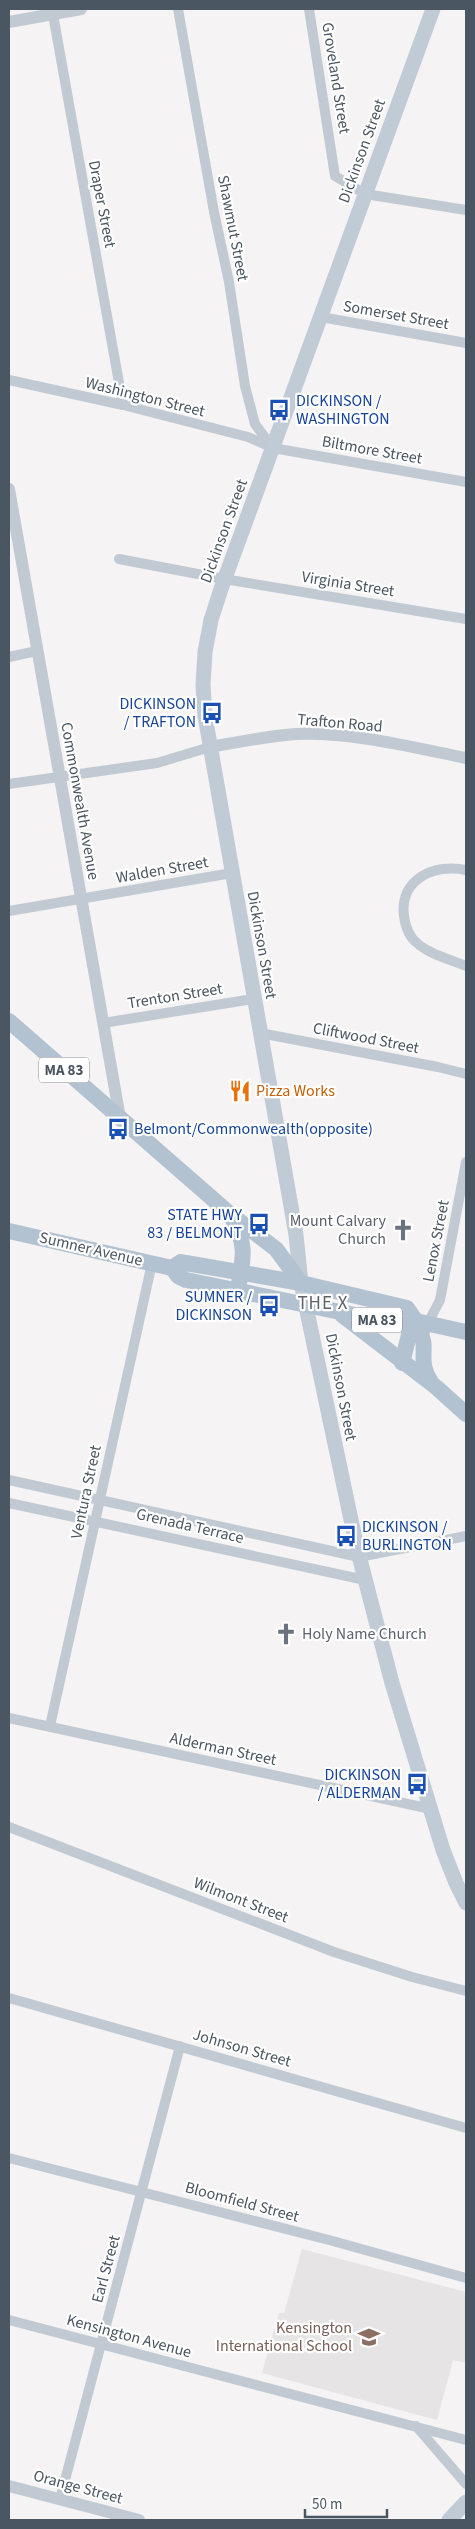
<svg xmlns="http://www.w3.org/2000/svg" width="475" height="2529" viewBox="0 0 475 2529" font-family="'Source Sans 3',sans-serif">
<rect width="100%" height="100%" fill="#f5f3f3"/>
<path fill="#e6e4e5" d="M302,2249L466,2292V2363L453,2360L437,2420L262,2373L279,2313H284Z"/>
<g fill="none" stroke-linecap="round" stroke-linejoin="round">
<path stroke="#c1cad2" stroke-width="10" d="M52,9L123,405
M178,9L214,212L229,282L245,386L255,424L272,447
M309,9L335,176L365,194L466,210
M321,317L466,343
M9,380L123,405L248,437L273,448L466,482
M119,559L224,579L466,619
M9,657L37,651
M9,784L157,763L210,747
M466,870C435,863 399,879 404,916C405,924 407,931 412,938C424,953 449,959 466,966
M9,911L232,873
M103,1023L253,999
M260,1033L438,1067L466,1074
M428,1323L440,1300L466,1162
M9,1480L359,1557L466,1536
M9,1503L365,1580
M9,1718L431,1809
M50,1726L152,1263
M9,1827L334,1952L412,1977L466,1991
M9,1998L466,2128
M9,2158L329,2240L466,2278
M9,2320L466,2440
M416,2426L466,2484
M60,2499L180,2046"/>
<path stroke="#c1cad2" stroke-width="12" d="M9,22L81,9
M9,489L120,1118
M210,747C239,742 267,736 296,734C353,732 411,747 466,758
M9,2486L139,2520"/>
<path stroke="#c1cbd6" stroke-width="15" d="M433,9L221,589L211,620L205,652L203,685L205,716L296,1235L301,1283L357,1548L392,1683L443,1850L456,1883L466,1903
M449,2520L466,2502"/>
<path stroke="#b3c2d1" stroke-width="16" d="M9,1021L230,1214L276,1249L301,1283
M232,1218C246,1242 244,1256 239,1283
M9,1231L172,1268L181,1262L186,1263L301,1283L407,1308L416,1321
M172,1268L178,1276L186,1280L403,1325L416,1321L466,1332
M342,1315L436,1387L466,1414
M419,1330C430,1348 416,1360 431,1382
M402,1363L409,1335L427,1325"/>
</g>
<defs>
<g id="bus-bare" transform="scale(1.725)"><path d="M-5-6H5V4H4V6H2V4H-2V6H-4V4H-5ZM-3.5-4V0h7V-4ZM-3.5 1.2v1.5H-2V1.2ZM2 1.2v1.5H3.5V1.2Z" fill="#1a4fb4" stroke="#fff" stroke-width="2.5" paint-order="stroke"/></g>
<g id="restaurant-bare" transform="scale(1.725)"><path d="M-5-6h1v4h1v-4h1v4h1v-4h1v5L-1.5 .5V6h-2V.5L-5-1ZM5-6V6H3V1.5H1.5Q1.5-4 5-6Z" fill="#e8710a" stroke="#fff" stroke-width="2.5" paint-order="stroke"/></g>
<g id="church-bare" transform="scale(1.725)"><path d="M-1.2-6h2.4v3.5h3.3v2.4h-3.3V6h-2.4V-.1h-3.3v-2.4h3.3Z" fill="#6b7280" stroke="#fff" stroke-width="2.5" paint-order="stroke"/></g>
<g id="school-bare" transform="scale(1.725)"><path d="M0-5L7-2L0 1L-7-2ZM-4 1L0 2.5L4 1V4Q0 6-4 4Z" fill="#8d6e63" stroke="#fff" stroke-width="2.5" paint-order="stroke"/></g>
</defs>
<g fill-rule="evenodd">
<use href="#bus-bare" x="279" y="410"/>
<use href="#bus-bare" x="212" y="713"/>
<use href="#restaurant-bare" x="240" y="1091"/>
<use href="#bus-bare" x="118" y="1129"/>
<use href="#bus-bare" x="259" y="1224"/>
<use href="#church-bare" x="403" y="1230"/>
<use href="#bus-bare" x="269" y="1306"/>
<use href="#bus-bare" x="346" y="1536"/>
<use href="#church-bare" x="286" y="1634"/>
<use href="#bus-bare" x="417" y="1784"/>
<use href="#school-bare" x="369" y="2337"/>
</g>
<g text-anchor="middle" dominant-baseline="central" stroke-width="4.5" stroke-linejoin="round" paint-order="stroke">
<g fill="#fff" stroke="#808990" stroke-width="1">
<rect x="39" y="1057.5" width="50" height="25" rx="4"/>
<rect x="352" y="1307.5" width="50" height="25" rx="4"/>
</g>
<g font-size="15" font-weight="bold" fill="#4a5661">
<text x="64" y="1070">MA 83</text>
<text x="377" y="1320">MA 83</text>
</g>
<g font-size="16" fill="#4a5661" stroke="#fff">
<text transform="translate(336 78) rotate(81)">Groveland Street</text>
<text transform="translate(362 151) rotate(-70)">Dickinson Street</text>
<text transform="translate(102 204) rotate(79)">Draper Street</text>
<text transform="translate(233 228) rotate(79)">Shawmut Street</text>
<text transform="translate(396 315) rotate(10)">Somerset Street</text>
<text transform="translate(145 397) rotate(14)">Washington Street</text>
<text transform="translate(372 450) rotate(10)">Biltmore Street</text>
<text transform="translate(224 531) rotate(-70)">Dickinson Street</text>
<text transform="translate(348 584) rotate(9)">Virginia Street</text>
<text transform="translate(340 723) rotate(5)">Trafton Road</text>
<text transform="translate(80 801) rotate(80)">Commonwealth Avenue</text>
<text transform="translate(162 870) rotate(-10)">Walden Street</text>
<text transform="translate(262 945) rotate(80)">Dickinson Street</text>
<text transform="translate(175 996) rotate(-9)">Trenton Street</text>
<text transform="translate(366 1038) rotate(11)">Cliftwood Street</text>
<text transform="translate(436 1241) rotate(-79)">Lenox Street</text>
<text transform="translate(91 1249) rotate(13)">Sumner Avenue</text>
<text transform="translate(341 1387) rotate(79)">Dickinson Street</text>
<text transform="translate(86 1492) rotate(-78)">Ventura Street</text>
<text transform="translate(190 1526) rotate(13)">Grenada Terrace</text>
<text transform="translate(223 1749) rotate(12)">Alderman Street</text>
<text transform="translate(241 1900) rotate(21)">Wilmont Street</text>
<text transform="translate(242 2048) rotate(16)">Johnson Street</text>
<text transform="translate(242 2202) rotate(15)">Bloomfield Street</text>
<text transform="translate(106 2269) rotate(-75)">Earl Street</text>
<text transform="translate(129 2336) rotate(15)">Kensington Avenue</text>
<text transform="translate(78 2487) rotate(15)">Orange Street</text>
</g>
<g font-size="16" fill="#164399" stroke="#fff" text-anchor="end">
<text x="296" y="401" text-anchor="start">DICKINSON /<tspan x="296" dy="18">WASHINGTON</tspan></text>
<text x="196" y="704">DICKINSON<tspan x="196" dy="18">/ TRAFTON</tspan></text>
<text x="134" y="1129" text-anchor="start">Belmont/Commonwealth(opposite)</text>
<text x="242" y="1215">STATE HWY<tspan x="242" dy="18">83 / BELMONT</tspan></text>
<text x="252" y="1297">SUMNER /<tspan x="252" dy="18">DICKINSON</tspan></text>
<text x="362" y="1527" text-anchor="start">DICKINSON /<tspan x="362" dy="18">BURLINGTON</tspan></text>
<text x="401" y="1775">DICKINSON<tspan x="401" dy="18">/ ALDERMAN</tspan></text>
</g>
<g font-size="16" fill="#c56008" stroke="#fff" text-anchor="start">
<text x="256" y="1091">Pizza Works</text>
</g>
<g font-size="16" fill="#5b616d" stroke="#fff" text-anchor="end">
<text x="386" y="1221">Mount Calvary<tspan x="386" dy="18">Church</tspan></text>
<text x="302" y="1634" text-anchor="start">Holy Name Church</text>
</g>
<g font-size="16" fill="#785e54" stroke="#fff" text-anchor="end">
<text x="352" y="2328">Kensington<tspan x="352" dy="18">International School</tspan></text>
</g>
<g font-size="19" letter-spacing="1" fill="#5f6368" stroke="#fff">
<text x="323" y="1303">THE X</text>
</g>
</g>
<rect width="475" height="2529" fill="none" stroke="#4a5661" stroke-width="20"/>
<path d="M305 2509v8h82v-8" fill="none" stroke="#4a5661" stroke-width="2.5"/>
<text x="312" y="2509" font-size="15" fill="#4a5661" stroke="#ffffff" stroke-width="4" paint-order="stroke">50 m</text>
</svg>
